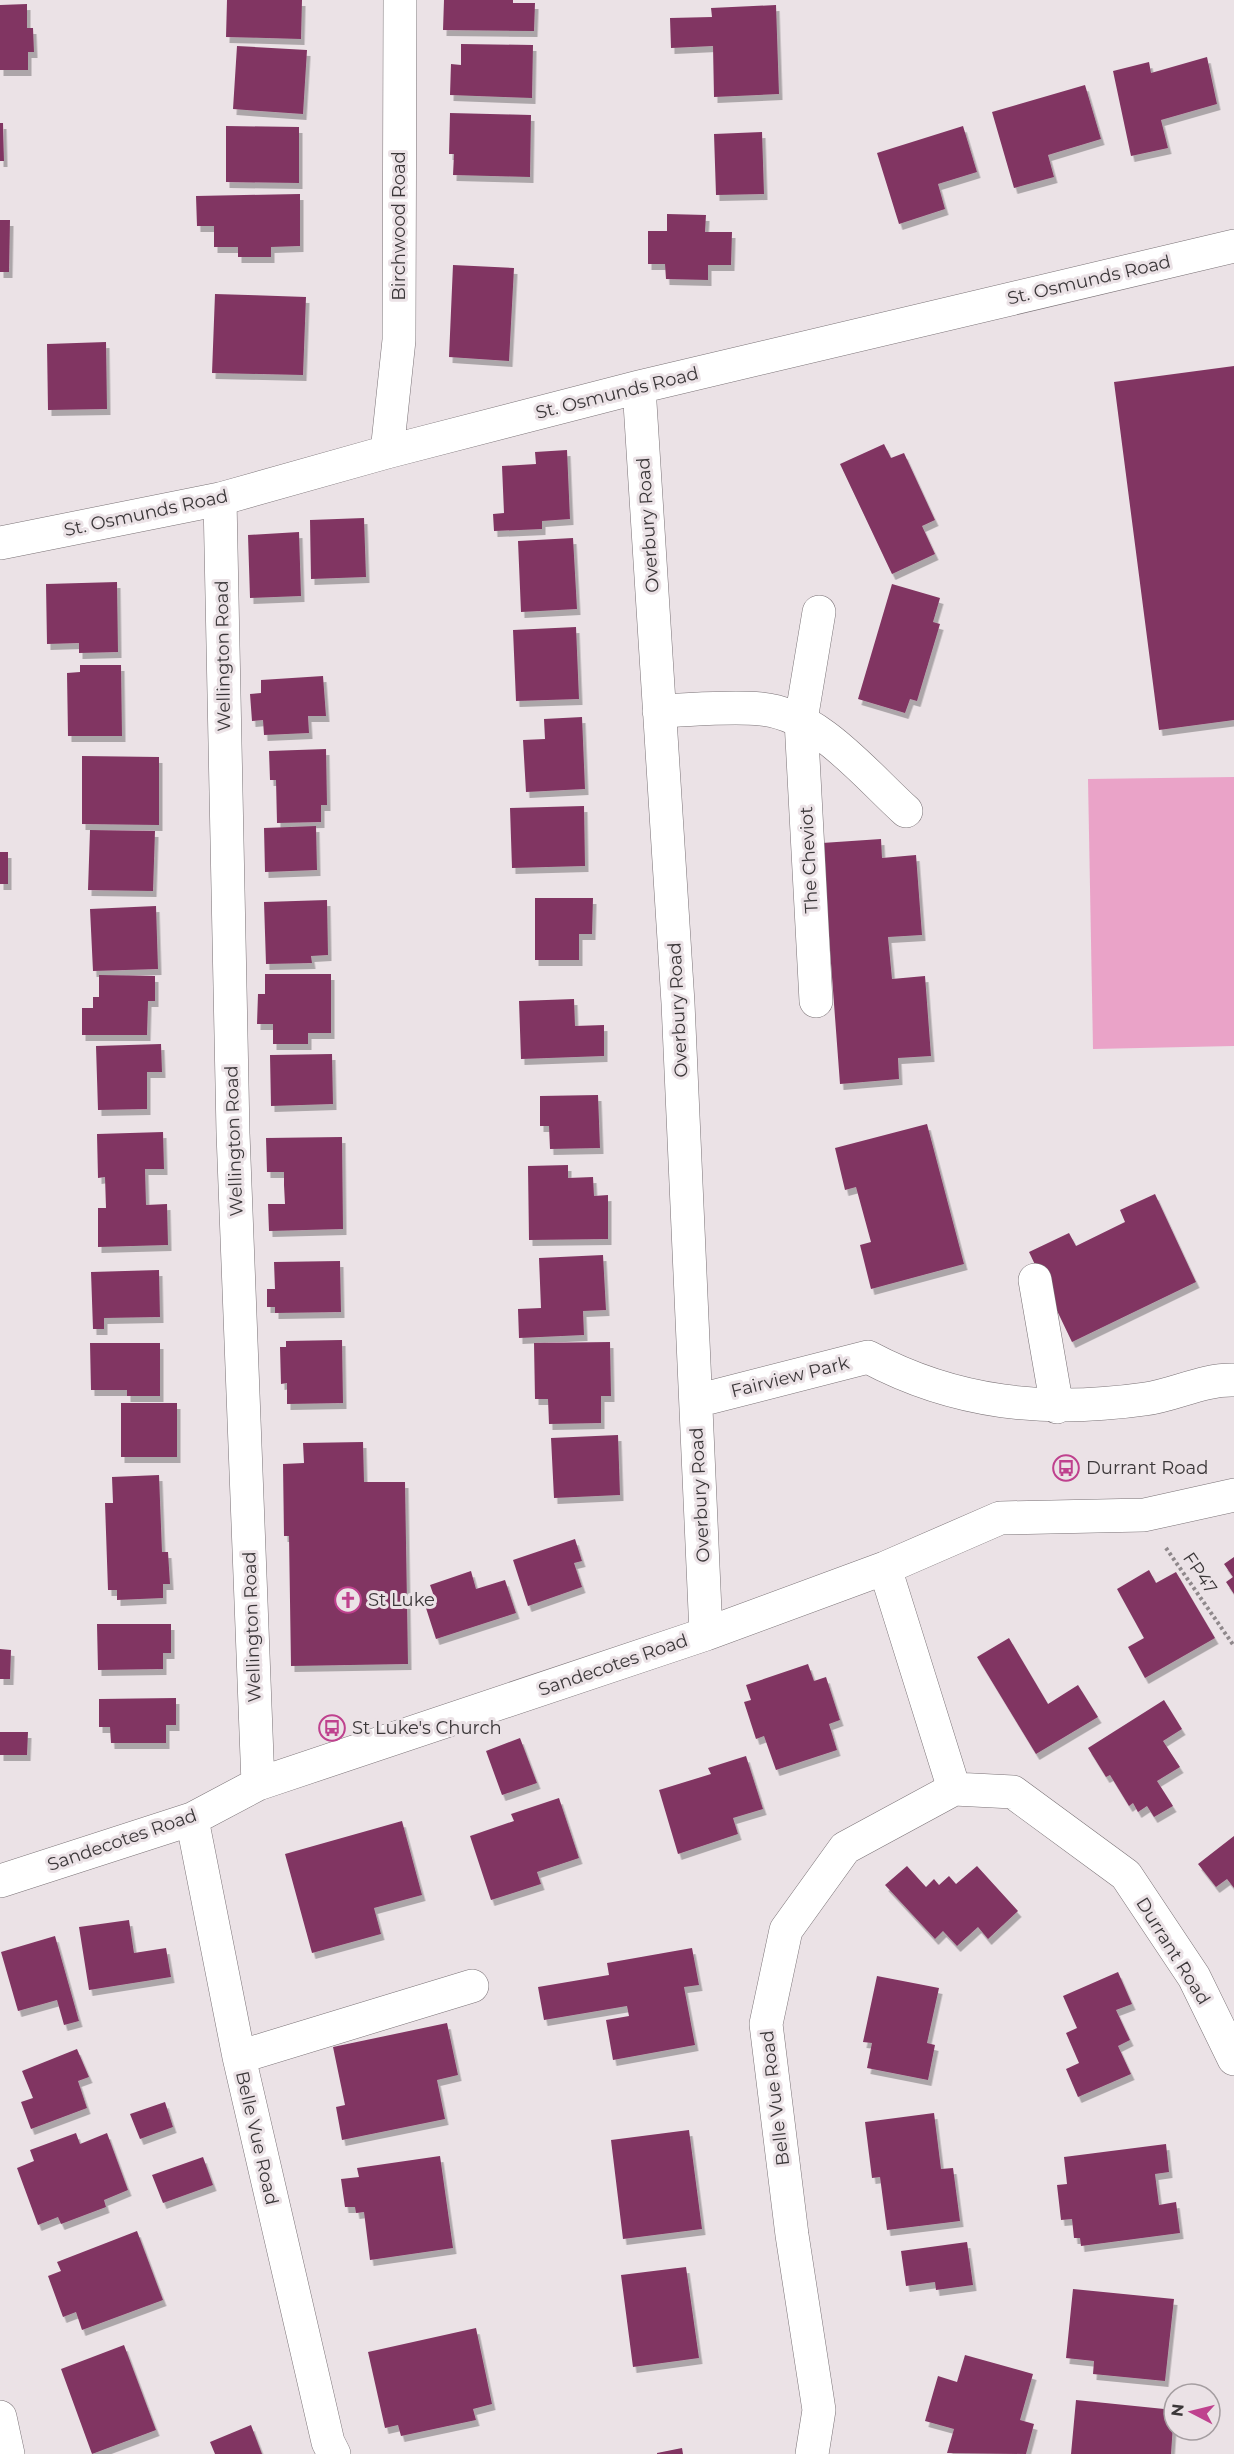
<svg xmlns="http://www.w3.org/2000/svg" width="1234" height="2454" viewBox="0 0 1234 2454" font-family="Montserrat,sans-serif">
<defs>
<filter id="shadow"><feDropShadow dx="3.5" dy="6" stdDeviation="0" flood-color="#0004"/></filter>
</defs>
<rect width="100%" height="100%" fill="#ebe2e6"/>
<path fill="#eaa3c8" d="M1234,777V1046L1093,1049L1088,779Z"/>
<path fill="#813662" filter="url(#shadow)" d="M227,0H302L301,39L226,37Z
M444,0H513V3H535L534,31L443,30Z
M27,4V28H33L34,52H28V70H0V5Z
M776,5L779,94L714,97L713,46L671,48L670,18L712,17L711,8Z
M461,44L533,45L532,98L450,95L451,64L461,65Z
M237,46L307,50L303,114L233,109Z
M1207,57L1217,104L1161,120L1168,148L1131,156L1113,71L1149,62L1151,73Z
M1085,85L1101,139L1048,155L1054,177L1014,188L992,112Z
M450,113L531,115L530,177L453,175L454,154H449Z
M0,123H3L4,161H0Z
M226,126L299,127V183L226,182Z
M963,126L977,172L938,184L945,209L899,224L877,153Z
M762,132L764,194L716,195L714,134Z
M300,194V246L271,247V257H238V247H214V226H197L196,196Z
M667,214L706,215L705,232H732L731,265H708V280L666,279L665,264H648V231H667Z
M0,220H10L9,272H0Z
M453,265L514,268L509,361L449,357Z
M215,294L306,297L303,375L212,373Z
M106,342L107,409L48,410L47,344Z
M1234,366V720L1159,730L1114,382Z
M884,444L891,458L904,453L935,520L922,526L935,554L892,574L840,464Z
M567,450L570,519L542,521V529L494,531L493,514L504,513L502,466L536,464L535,452Z
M364,518L366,577L311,579L310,520Z
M299,532L301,596L250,598L248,535Z
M573,538L577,609L521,612L518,541Z
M117,582L118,652L79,653V643L47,644L46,584Z
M892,584L940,598L933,622L940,624L917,701L910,699L905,713L858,699Z
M576,627L579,699L516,701L513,630Z
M80,665H121L122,736H68L67,673L80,672Z
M323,676L326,716H308L309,733L264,735L263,720L252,721L250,694L261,693V680Z
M582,717L585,789L526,792L523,740L545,739L544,719Z
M326,749L327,805H321V822L277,823L276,780H270L269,751Z
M82,756L159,757V825L82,824Z
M584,806L585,866L512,868L510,808Z
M316,826L317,870L265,872L264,828Z
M90,830L155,831L153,891L88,890Z
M881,839L882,858L916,855L922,935L888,937L892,979L925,976L931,1056L898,1058L899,1079L840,1084L822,843Z
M0,852H8V884H0Z
M535,898H593L592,934H579V960H535Z
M327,900L328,955L311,956L312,963L266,964L264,902Z
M156,906L158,969L93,971L90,909Z
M265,974H331V1033H308V1044H273V1024H257L258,994H265Z
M99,975L155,976V1001H148L147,1035H82V1008H93V997H99Z
M574,999L575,1026L604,1025V1056L521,1059L519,1001Z
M161,1044L162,1072H147V1109L98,1110L96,1046Z
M332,1054L333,1104L271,1106L270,1055Z
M598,1095L600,1148L550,1149L549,1126H540V1096Z
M927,1124L964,1264L871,1289L860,1245L871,1242L856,1187L845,1190L835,1148Z
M163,1132L164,1169H145L146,1205L167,1204L168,1245L98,1247V1208H106L105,1177L98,1178L97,1134Z
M342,1137L343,1229L269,1231L268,1204H285L284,1185V1172H267L266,1138Z
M568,1165V1178L593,1177L594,1196L608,1195V1239L529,1240L528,1166Z
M1155,1194L1196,1282L1072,1342L1029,1252L1069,1233L1076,1246L1125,1222L1120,1210Z
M603,1255L606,1310L583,1311L584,1335L519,1338L518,1309L541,1308L539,1258Z
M340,1261L341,1312L275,1313V1307H267V1289H275L274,1262Z
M159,1270L160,1317L104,1318V1329H93L91,1272Z
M342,1340L343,1403L287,1404V1383L281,1384L280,1347H286V1341Z
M610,1342L611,1396H601V1423L549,1424L548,1399H535L534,1343Z
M90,1343H160V1396H127V1390H91Z
M121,1403H177V1457H121Z
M618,1435L620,1495L554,1498L551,1438Z
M363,1442L364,1482H405L408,1664L291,1666L289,1536H284L283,1464L304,1463L303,1443Z
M159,1475L162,1552H168L170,1584H163V1598L117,1600V1590H108L105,1503H113L112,1477Z
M575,1539L582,1561L574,1563L582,1587L528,1606L513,1560Z
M1234,1557V1594L1226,1582L1233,1577L1224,1564Z
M1149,1570L1156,1583L1176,1572L1215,1638L1145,1678L1128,1647L1144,1638L1117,1589Z
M471,1571L476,1589L505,1580L516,1613L436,1639L425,1605L436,1602L430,1585Z
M97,1624H171V1653H163V1669L98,1670Z
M1009,1638L1048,1704L1078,1685L1098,1717L1036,1754L977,1657Z
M0,1649L11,1650L10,1679H0Z
M808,1664L814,1681L826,1677L840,1720L829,1724L837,1750L776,1770L764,1736L756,1739L744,1702L751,1700L746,1685Z
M176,1698V1725H166V1743H111L110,1727H99V1699Z
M1164,1700L1182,1729L1163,1741L1180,1767L1157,1781L1173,1806L1154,1817L1147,1806L1138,1812L1133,1803L1129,1806L1110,1775L1106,1777L1088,1748Z
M0,1732H28L27,1755H0Z
M520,1738L537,1783L502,1795L486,1751Z
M746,1756L763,1809L733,1818L738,1834L678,1854L659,1790L711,1774L708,1768Z
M559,1798L579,1858L537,1872L541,1884L491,1900L470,1836L514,1821L511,1814Z
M402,1821L422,1895L374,1908L381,1934L312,1953L285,1854Z
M1234,1836V1888L1227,1879L1216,1887L1198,1864Z
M907,1866L926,1887L934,1879L939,1885L949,1876L956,1884L977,1866L1018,1911L988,1939L978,1927L957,1946L943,1931L935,1939L885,1885Z
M129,1920L134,1953L166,1948L171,1977L89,1990L79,1927Z
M55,1936L79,2021L64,2025L57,2000L18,2011L1,1952Z
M692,1948L699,1985L684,1987L695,2045L613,2060L606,2020L629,2016L627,2006L544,2020L538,1987L609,1975L607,1963Z
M1118,1972L1132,2004L1116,2010L1130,2040L1118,2046L1131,2074L1078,2097L1066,2069L1079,2063L1066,2033L1077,2028L1063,1996Z
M877,1976L939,1988L927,2043L935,2045L928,2080L867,2068L872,2043L863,2042Z
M447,2023L458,2075L437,2080L445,2119L342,2140L336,2107L345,2105L333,2047Z
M77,2049L89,2077L78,2081L87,2108L31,2129L21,2102L33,2098L22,2071Z
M165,2102L173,2127L140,2139L130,2114Z
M934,2113L941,2169L953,2168L960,2221L887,2230L880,2177L872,2178L865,2122Z
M689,2130L702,2229L623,2239L611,2140Z
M76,2133L80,2144L107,2133L128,2190L104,2200L106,2207L61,2224L58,2217L38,2225L17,2168L34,2161L30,2150Z
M1166,2144L1169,2172L1155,2174L1159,2205L1176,2202L1180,2233L1081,2246L1080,2238H1074L1072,2219L1061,2220L1057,2185L1067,2184L1064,2157Z
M440,2156L453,2248L370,2260L364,2212L356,2213L355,2207H345L341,2179L359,2177L357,2168Z
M203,2157L213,2185L163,2203L152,2175Z
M137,2231L163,2300L82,2330L76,2312L63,2317L48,2276L61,2271L57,2262Z
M967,2242L973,2285L936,2290L935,2282L906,2286L901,2251Z
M686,2267L699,2358L633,2367L621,2275Z
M1073,2289L1174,2299L1165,2381L1093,2374L1094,2361L1066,2358Z
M476,2328L492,2404L473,2409L476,2420L401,2436L398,2425L385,2428L368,2352Z
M124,2345L156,2430L92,2454L61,2369Z
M965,2355L1033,2374L1020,2420L1034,2424L1026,2454L947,2453L954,2429L925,2421L938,2376L957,2382Z
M1076,2400L1174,2410L1171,2454H1071Z
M251,2425L262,2454H215L210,2442Z
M682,2448L683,2454H657V2453Z"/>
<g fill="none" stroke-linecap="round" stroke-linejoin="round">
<g stroke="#7a7276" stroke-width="34">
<path id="minor" d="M639,387L678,1003L706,1634
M387,452L399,340L400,0
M220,499L233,1133L258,1784
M0,543L220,499L387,452L639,387L1234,246
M659,711C693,710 728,706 761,709C818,714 866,775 906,811
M816,1001L801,720L819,612
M1035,1280L1057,1407
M696,1401L868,1357C956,1404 1047,1413 1145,1399C1175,1395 1203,1379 1234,1380
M885,1568L954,1789L1013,1792L1126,1875L1194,1977L1234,2059
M192,1819L239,2057L328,2442L334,2454
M0,1881L192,1819L258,1784L706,1634L885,1568L1000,1518L1144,1515L1234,1495
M239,2057L472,1986
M0,2417L8,2454
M812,2454L819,2410L792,2235L766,2024L786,1930L845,1848L954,1789"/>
</g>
<path stroke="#8f888b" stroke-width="4" stroke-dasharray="3 3" stroke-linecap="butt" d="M1166,1548L1234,1646"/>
<use href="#minor" stroke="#fff" stroke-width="33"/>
</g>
<defs>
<g id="bus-ring" transform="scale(1.35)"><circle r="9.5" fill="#ebe2e6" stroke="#bf418e" stroke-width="1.5"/><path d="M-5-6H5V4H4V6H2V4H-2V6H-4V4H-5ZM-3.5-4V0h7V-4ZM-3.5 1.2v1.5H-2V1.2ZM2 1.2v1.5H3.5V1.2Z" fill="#bf418e"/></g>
<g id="church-ring" transform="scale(1.35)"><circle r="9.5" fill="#ebe2e6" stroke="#bf418e" stroke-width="1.5"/><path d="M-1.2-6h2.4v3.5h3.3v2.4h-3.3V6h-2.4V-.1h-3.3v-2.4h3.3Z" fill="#bf418e"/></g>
</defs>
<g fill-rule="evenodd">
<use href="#bus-ring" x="1066" y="1468"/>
<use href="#church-ring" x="348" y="1600"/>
<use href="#bus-ring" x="332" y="1728"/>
</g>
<g text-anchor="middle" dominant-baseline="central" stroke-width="6" stroke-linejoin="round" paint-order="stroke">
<g font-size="18" fill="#3b3739" stroke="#ebe2e6">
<text transform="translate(399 226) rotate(-90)">Birchwood Road</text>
<text transform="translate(1089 280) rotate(-13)">St. Osmunds Road</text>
<text transform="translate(617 393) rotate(-14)">St. Osmunds Road</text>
<text transform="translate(146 513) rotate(-12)">St. Osmunds Road</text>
<text transform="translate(648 525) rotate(-94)">Overbury Road</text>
<text transform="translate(223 656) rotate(-91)">Wellington Road</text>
<text transform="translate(809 860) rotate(-93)">The Cheviot</text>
<text transform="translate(678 1010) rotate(-93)">Overbury Road</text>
<text transform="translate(234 1141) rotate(-92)">Wellington Road</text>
<text transform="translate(790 1377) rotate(-14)">Fairview Park</text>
<text transform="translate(700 1495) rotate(-93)">Overbury Road</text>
<text transform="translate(1200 1573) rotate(56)">FP47</text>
<text transform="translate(252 1627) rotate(-92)">Wellington Road</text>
<text transform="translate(613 1665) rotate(-19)">Sandecotes Road</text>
<text transform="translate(122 1840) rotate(-19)">Sandecotes Road</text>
<text transform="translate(1173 1951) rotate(58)">Durrant Road</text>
<text transform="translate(775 2098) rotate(-97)">Belle Vue Road</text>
<text transform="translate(257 2138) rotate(77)">Belle Vue Road</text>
</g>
<g font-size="18" fill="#3b3739" stroke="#ebe2e6" text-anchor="start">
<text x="1086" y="1468">Durrant Road</text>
<text x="368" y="1600">St Luke</text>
<text x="352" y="1728">St Luke's Church</text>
</g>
</g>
<g transform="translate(1192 2412) rotate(277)"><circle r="28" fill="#ebe2e6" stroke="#a59ea1" stroke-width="1.5"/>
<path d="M0-4.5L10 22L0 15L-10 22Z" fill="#bf418e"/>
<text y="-9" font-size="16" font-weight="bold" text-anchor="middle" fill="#3b3739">N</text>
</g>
</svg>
